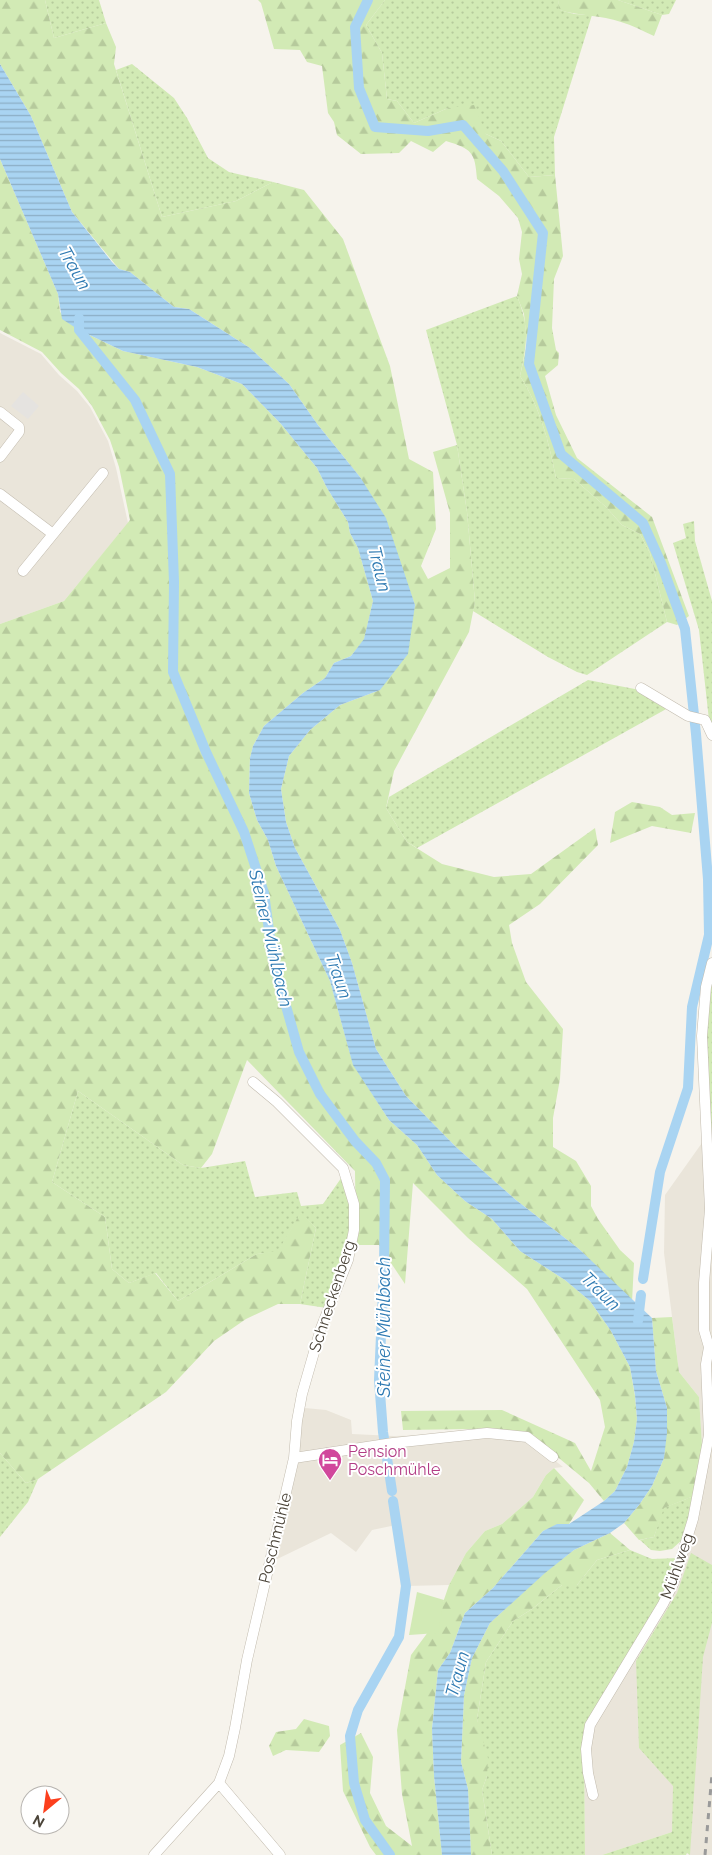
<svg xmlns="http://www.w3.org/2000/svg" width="712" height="1855" viewBox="0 0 712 1855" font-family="Raleway,sans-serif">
<defs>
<pattern id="grass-dots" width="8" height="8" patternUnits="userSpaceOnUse" patternTransform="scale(1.25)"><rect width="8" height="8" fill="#d2eab5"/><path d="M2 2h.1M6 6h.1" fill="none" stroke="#b6ca9c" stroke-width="1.8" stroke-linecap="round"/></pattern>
<pattern id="forest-firs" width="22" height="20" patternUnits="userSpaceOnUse" patternTransform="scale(1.25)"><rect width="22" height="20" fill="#d2eab5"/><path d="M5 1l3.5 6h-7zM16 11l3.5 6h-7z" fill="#b6ca9c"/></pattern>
<pattern id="water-rules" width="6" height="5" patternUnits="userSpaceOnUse" patternTransform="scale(1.25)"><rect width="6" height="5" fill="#a9d4f2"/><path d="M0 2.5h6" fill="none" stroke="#8caec5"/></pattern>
</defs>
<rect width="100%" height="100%" fill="#f6f3ec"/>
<path fill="#eae5da" d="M0,333L41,354L59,375L77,391L90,407L108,441L116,468L128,523L64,601L0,624Z
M709,1133L712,1135V1855H689L672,1832L602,1855H585L584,1732L669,1591L690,1521L702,1446L699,1397L679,1372L664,1253L665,1195Z
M305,1408L326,1410L351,1420L352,1434L394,1436L488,1434L527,1438L563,1467L554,1468L546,1475L533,1497L502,1524L485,1531L466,1553L449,1585L406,1586L396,1525L372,1530L356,1552L331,1533L269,1563L297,1421Z"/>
<path fill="url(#grass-dots)" d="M45,0H99L106,23L54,38Z
M385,0H558L560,10L574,14L592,15L554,137L555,175L529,177L501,141L486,134L448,108L414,123L397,101L387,99L382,53L366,25Z
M618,0H676L669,14L662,15Z
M132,64L174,98L187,118L208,158L229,172L273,182L236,201L162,217L116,70Z
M517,296C530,328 527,343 520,376C540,407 549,442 556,478L574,479L606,507L622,525L640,534L650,553L667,622L587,675L577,672L548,657L473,611L475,602L467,512L457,445L426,330Z
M694,521L695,541L712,601V726L709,720L699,630L673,543L686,538L683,524Z
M588,680L640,690L668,708L417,848L407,842L386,808L389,797Z
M712,981V1135L709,1133L706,1023Z
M78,1091L183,1165L201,1168L245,1161L255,1197L297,1192L301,1206L323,1204L344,1174L352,1204L348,1252L327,1308L300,1304L316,1228L301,1213L278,1252L257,1254L178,1301L156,1273L129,1283L112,1269L105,1217L52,1182Z
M0,1453L26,1483L38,1479L28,1502L0,1537Z
M694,1496L682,1540L672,1549L660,1551L651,1550L640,1540L654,1537L663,1508Z
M630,1550L652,1559L679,1558L669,1591L584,1732L585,1855H492L482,1790L487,1776L477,1719L486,1662L513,1621L532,1609L562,1585H577L597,1560Z
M691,1553L712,1565V1623L703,1657L690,1855L687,1853L686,1855H602L672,1832L673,1786L639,1748L636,1661L677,1593Z"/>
<path fill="url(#forest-firs)" d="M0,0H45L54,38L106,23L116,47L114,64L162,217L236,201L273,182L304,190L343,239L390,366L409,459L433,472L436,529L421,566L428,579L450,568V513L433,452L457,445L467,512L475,602L469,632L394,771L386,808L407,842L442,864L494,877L531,874L595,828L598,845L540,904L509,925L512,943L526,982L563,1029L560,1079L553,1118V1147L576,1161L591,1186V1206L598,1219L620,1250L634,1263L632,1302L579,1249L516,1200L456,1147L406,1096L376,1049L352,963L340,930L295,848L286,822L281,789L289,756L310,730L340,705L380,690L415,605L405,578L360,477L318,425L289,384L250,348L189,309L174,307L130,272L119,269L72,212L31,116L0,64Z
M258,0H385L366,25L382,53L387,99L397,101L414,123L448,108L474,105L486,134L501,141L529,177L555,175L563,256L554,279L552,328L556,350L559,353L558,365L545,376L556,415L577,458L652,517L689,616L677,625L667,622L650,553L640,534L622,525L606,507L574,479L556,478C549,442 540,407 520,376L527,344L524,314L517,296L522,274L519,259L522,232L518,218L499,196L477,179C475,152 472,149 446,141L433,152L411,141L399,153L361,154L337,135L334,122L328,113L322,66L307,62L300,50L274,49L261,3Z
M558,0H618L662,15L654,36C643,31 632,25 621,22C601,15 580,16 559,10Z
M0,159L58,294L60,312L79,330L123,351L197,367L242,384L281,424L317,468L327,488L348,522L350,533L358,548L373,601L364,640L351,656L334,663L325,678L303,693L264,726L253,746L250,758L249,793L257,820L268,840L276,866L330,981L353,1064L389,1120L417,1145L437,1175L465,1201L492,1219L520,1251L565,1280L590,1301L611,1331L630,1367L635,1396L637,1419L634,1442L627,1467L615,1491L604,1501L589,1483L531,1435L471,1429L403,1430L401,1411L502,1410L575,1443L591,1471L605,1427L600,1400L527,1289L468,1238L413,1183L405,1284L379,1245H356L355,1171L247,1060L212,1154L201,1168L183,1165L78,1091L52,1182L105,1217L112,1269L129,1283L155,1273L178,1301L257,1254L278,1251L301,1212L316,1228L300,1304H278L246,1319L214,1341L166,1392L38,1479L26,1483L0,1453V624L64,601L130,520L119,467L110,440L92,406L79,389L61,373L42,352L0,330Z
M632,802L660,807L672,815L695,813L691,833L652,826L610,843L615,812Z
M672,1317L679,1372L699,1397L702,1445L694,1496L664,1508L654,1537L639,1540L624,1523L639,1505L652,1486L664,1458L667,1408L656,1371L652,1318Z
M554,1468L584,1500L569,1524L557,1525L543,1531L493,1588L465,1613L450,1653L438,1670L432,1729L434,1776L442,1855H376L370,1847L343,1791L340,1745L361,1733L373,1757L370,1793L386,1826L412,1846L402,1794L397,1730L411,1655L437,1620L449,1585L466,1553L485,1531L502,1524L533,1497L546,1475Z
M610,1533L630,1550L597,1560L577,1585H562L532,1609L513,1621L486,1662L477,1719L488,1758L487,1776L482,1790L492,1855H471L468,1789L461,1762L464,1695L472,1658L490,1623L545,1572L574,1550Z
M304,1719L329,1726L330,1736L319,1752L286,1750L273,1756L269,1746L276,1732L296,1729Z"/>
<path fill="#d2eab5" d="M417,1592L444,1600L438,1633L409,1635Z"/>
<path fill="#e5e3e0" d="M23,392L39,406L28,419L11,406Z"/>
<path fill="url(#water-rules)" d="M0,64L31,116L72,212L112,262L119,269L130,272L174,307L189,309L250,348L289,384L318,425L360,477L386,518L415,605L408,654L380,690L340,705L310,730L289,756L281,789L286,822L295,848L340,930L352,963L376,1049L406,1096L456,1147L516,1200L579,1249L652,1318L656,1371L667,1408V1433L664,1458L652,1486L639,1505L624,1523L610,1533L574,1550L545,1573L490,1623L472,1658L464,1695L461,1762L468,1789L471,1855H442L434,1776L432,1729L438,1670L450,1653L465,1613L493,1588L543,1531L557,1524H569L604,1501L615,1491L627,1467L634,1442L637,1419L635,1395L630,1367L611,1331L590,1301L565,1280L520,1251L492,1219L465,1201L437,1175L417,1145L389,1120L353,1065L330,981L276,866L268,840L257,820L249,793L250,758L253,746L264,726L303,693L325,678L334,663L351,656L364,639L373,601L358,548L350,533L348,522L327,488L317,468L281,424L242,384L197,367L123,351L79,330L62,319L58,294L0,159Z"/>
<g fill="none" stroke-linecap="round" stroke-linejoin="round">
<path stroke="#a9d4f2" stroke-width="10" d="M368,0L355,27L359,88L375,127L428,131L463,125L503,171L543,233L529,364L561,454L643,523L661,563L685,629L696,734L708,879L709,935L692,1007L688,1088L660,1172L643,1279
M79,318V330L135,400L170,474L174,582L173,672L206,752L244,832L264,893L273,960L299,1052L320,1094L355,1141L376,1163L385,1180L384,1269L379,1380L383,1432L392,1491
M638,1321L641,1295
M390,1855L365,1820L354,1783L350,1736L358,1710L399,1637L406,1586L393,1501"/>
<g stroke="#c2bbae" stroke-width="11">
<path id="street" d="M0,412L19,427V432L0,457
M0,494L53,534
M23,571L103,473
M641,688L688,716L705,720L712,735
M294,1458L393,1443L487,1433L527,1437L553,1457
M219,1783L280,1855
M593,1795L588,1773L586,1749L590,1725L663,1604L673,1584L693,1519L709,1435L706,1364L709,1347L704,1330V1283L710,1209L702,1036L706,987L712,963
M154,1855L219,1783L229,1756L235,1728L247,1660L294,1458L297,1421L302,1394L321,1328L348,1260L354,1230V1204L343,1168L277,1102L253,1082"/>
</g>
<use href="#street" stroke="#fff" stroke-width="10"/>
<path stroke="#9a9a9a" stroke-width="3" stroke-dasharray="6 6" stroke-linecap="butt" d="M705,1855L712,1774"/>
</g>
<defs>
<g id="hotel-pin" transform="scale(1.25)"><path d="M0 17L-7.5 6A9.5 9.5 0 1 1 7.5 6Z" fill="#d1479c" stroke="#fff"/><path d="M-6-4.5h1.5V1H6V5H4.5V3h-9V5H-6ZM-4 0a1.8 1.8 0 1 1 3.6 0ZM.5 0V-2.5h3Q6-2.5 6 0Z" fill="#fff"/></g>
</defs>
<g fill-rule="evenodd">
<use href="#hotel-pin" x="330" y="1460"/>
</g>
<g text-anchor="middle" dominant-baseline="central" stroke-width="4" stroke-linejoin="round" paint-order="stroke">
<g font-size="16" fill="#4b4439" stroke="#fff">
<text transform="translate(332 1296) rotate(-72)">Schneckenberg</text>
<text transform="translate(275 1538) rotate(-76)">Poschmühle</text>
<text transform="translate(677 1566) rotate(-70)">Mühlweg</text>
</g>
<g font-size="16" fill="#b23c85" stroke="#fff" text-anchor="start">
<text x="348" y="1451">Pension<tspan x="348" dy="18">Poschmühle</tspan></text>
</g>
<g font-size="18" font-style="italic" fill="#2e7ab2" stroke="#fff">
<text transform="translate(75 268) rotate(61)">Traun</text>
<text transform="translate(380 569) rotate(76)">Traun</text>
<text transform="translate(271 938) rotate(77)">Steiner Mühlbach</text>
<text transform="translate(339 976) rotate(71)">Traun</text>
<text transform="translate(601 1291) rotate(45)">Traun</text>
<text transform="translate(383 1327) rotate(-90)">Steiner Mühlbach</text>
<text transform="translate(457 1674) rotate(-75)">Traun</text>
</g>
</g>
<g transform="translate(45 1810) rotate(209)"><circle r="24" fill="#ffffff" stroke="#b7b4b0"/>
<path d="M0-4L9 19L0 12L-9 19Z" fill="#fc3f1d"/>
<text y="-8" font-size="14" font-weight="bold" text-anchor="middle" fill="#4b4439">N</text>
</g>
</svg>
